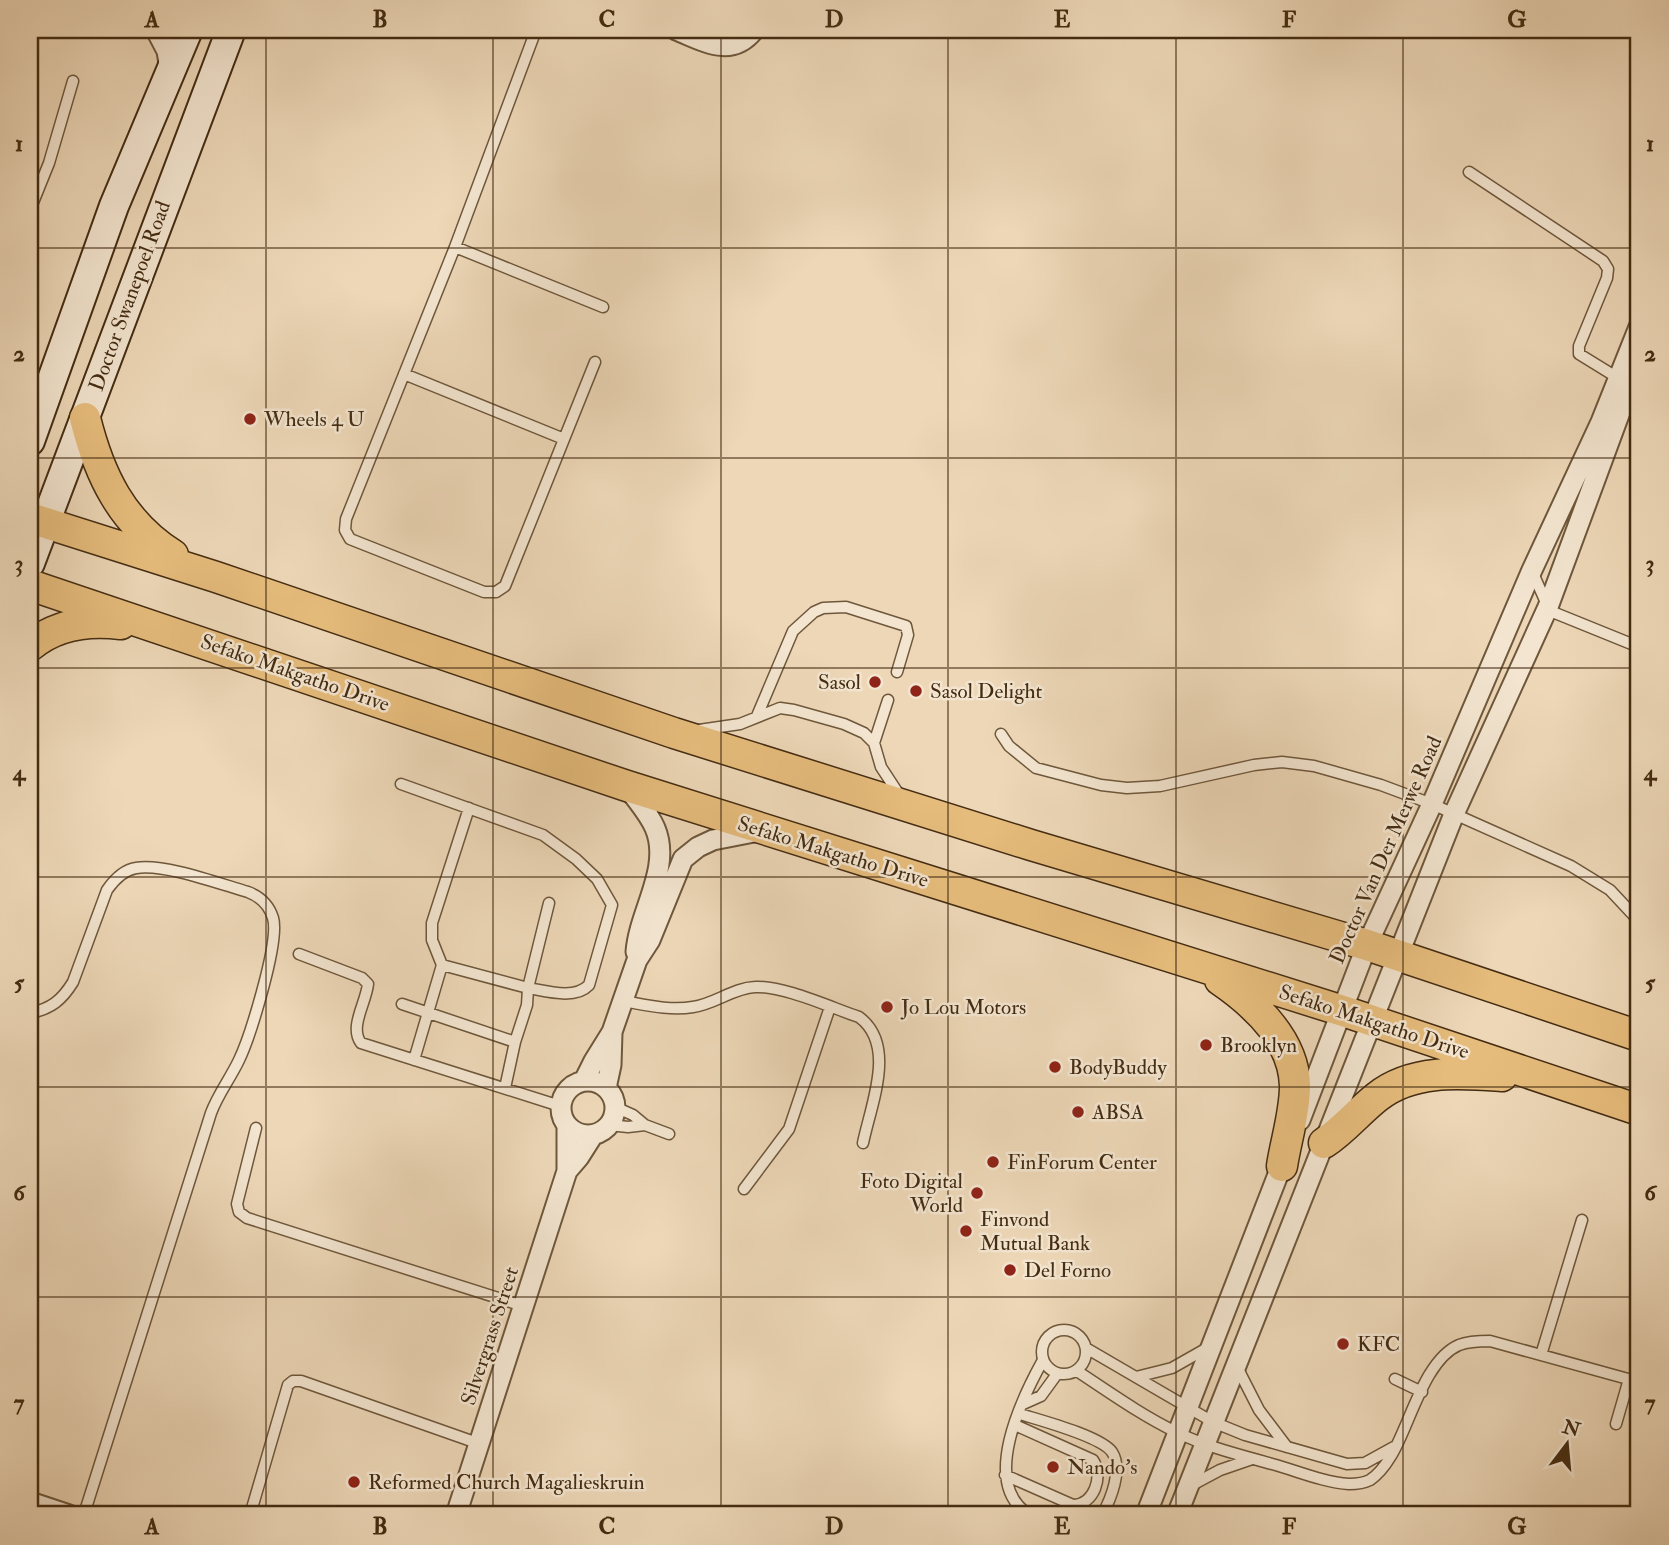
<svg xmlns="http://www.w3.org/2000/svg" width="1669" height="1545" viewBox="0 0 1669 1545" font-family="'IM FELL Double Pica',serif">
<rect width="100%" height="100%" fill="#edd7b7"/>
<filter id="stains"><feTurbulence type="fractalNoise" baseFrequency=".00286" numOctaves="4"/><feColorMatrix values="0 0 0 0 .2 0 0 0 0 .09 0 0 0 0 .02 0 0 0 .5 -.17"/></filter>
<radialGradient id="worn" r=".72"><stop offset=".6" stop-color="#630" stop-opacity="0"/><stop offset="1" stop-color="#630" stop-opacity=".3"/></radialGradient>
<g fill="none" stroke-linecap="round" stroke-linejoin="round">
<g stroke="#6e573b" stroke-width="13">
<path id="lane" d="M536,30L455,247L346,519L345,530L350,539L484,592H496L505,586L595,362
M1469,172L1603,261L1608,269L1607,278L1579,346V354L1618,378
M30,210L49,163L73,81
M455,247L603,307
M404,374L564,439
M1532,571L1548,607L1555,613L1639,647
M757,716L793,631L814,612L823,608L846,607L906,626L908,635L897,672
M699,730L740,724L780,708L794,710L844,724L864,733L874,743L881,767L900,796
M1001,734L1009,746L1036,768L1101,785L1127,788L1160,786L1254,765L1282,762L1314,766L1381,785L1432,804L1571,866L1610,890L1639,921
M874,743L888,700
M401,784L543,835L576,859L597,879L612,905L589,985C575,1000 546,991 528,988L527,1005L515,1042
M469,808L432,923V940L442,965L528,988L549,903
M299,954L362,978L368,984C366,1003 349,1027 361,1043L560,1106
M623,1001C646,1005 670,1011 693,1007C715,1004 733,988 755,987C782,985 832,1008 859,1017C897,1045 871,1104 863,1143
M402,1004L515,1042L505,1088
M30,1013C51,1009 62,1000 73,982L107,890C114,880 123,870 136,868C164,863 220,884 248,892C261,897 269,905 273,918C280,941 250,1037 239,1060C230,1079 218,1094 211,1113L86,1508L89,1515
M414,1060L442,965
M615,1107L633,1115L645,1125L669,1134
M609,1125L628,1127L645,1125
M256,1128L237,1204L239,1212L247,1218L523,1306
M744,1189L789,1129L830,1007
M1042 1352a22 22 0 1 1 44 0a22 22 0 1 1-44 0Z
M1086,1348L1213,1422L1245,1435L1347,1464L1365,1463L1394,1447
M1541,1355L1582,1220
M1236,1365L1259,1410L1287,1447
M1077,1371C1109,1392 1141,1415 1176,1432C1207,1447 1240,1455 1272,1464C1298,1471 1322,1482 1349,1484C1356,1484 1364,1483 1370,1480C1379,1474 1385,1466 1391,1456C1410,1425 1424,1360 1459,1345C1469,1341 1480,1341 1490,1341L1639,1382
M1136,1377L1172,1368L1209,1347
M1395,1379L1422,1392
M1023,1404L1041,1396L1057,1374
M1020,1414C1039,1420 1101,1436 1112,1452C1123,1469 1111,1499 1102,1515
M1616,1424L1629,1379
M1005,1475L1073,1505C1094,1505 1104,1476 1093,1460L1015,1425
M1192,1485L1220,1470L1252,1459
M250,1515L288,1385L293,1381H301L480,1444
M1030,1515C979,1485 1022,1398 1043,1360"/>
</g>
<g stroke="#6e573b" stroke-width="23">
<path id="street" d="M156,30L167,51L170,70
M676,30C704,41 731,59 754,30
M627,786C636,800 648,812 655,828C672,868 639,911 636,952
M561 1108a27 27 0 1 1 54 0a27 27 0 1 1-54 0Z
M584,1081L594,1061L612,1032L637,960L650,940L683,859L698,847L713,840L759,831
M606,1088L611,1065L612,1033
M1300,1120L1367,945L1432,804L1532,570L1601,422L1639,327
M567,1171L579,1157L593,1135
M30,1502L69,1515
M456,1515L567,1171V1126
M1146,1515L1286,1154
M1177,1515L1454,814L1548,607L1637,366"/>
</g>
<g stroke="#442c12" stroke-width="32">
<path id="secondary" d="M30,441L114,206L188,30
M30,563L231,30"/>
</g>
<g stroke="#442c12" stroke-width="33">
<path id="primary" d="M85,418C99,475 122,523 173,555
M30,518L216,577L674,733L1031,845L1367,945L1639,1036
M30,585L627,786L1343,1011L1639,1110
M30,646C56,624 88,620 121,624
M1220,980C1255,1004 1294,1040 1295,1086C1295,1113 1286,1140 1282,1166
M1324,1143C1344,1130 1358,1112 1377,1097C1412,1069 1460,1073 1502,1076"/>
</g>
<use href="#lane" stroke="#f3e5d0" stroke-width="10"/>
<use href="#street" stroke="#f3e5d0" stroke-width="19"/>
<use href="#secondary" stroke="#f3e5d0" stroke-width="28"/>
<use href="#primary" stroke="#e6bc7c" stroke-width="30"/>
</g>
<path fill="none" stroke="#442c12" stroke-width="2" stroke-opacity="0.55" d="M266,30V1515M493,30V1515M721,30V1515M948,30V1515M1176,30V1515M1403,30V1515M30,248H1639M30,458H1639M30,668H1639M30,877H1639M30,1087H1639M30,1297H1639"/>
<g fill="#8f2418" stroke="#f3e5d0" stroke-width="2.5">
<circle cx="250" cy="419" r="7"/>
<circle cx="875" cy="682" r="7"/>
<circle cx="916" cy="691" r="7"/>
<circle cx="887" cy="1007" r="7"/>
<circle cx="1206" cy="1045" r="7"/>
<circle cx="1055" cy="1067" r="7"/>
<circle cx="1078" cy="1112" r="7"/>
<circle cx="993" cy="1162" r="7"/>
<circle cx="977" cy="1193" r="7"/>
<circle cx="966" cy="1231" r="7"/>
<circle cx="1010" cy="1270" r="7"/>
<circle cx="1343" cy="1344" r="7"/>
<circle cx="1053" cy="1467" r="7"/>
<circle cx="354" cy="1482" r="7"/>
</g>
<g text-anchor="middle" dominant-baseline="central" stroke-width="5" stroke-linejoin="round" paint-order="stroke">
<g font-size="21" fill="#442c12" stroke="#f3e5d0">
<text transform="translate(130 296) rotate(-70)">Doctor Swanepoel Road</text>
<text transform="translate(295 673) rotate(19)">Sefako Makgatho Drive</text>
<text transform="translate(1386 850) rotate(-66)">Doctor Van Der Merwe Road</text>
<text transform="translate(833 852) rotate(17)">Sefako Makgatho Drive</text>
<text transform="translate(1374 1022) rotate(18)">Sefako Makgatho Drive</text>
<text transform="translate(490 1336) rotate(-72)">Silvergrass Street</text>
</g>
<g font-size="21" fill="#442c12" stroke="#f3e5d0" text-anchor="start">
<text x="264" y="419">Wheels 4 U</text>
<text x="861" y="682" text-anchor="end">Sasol</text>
<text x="930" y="691">Sasol Delight</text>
<text x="901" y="1007">Jo Lou Motors</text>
<text x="1220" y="1045">Brooklyn</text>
<text x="1069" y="1067">BodyBuddy</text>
<text x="1092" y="1112">ABSA</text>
<text x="1007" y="1162">FinForum Center</text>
<text x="963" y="1181" text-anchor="end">Foto Digital<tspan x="963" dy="24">World</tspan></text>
<text x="980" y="1219">Finvond<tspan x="980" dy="24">Mutual Bank</tspan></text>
<text x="1024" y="1270">Del Forno</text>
<text x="1357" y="1344">KFC</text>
<text x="1067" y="1467">Nando's</text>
<text x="368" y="1482">Reformed Church Magalieskruin</text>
</g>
</g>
<rect width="1669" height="1545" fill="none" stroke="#edd7b7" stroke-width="77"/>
<g transform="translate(1567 1444) rotate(16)" stroke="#f3e5d0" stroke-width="5" paint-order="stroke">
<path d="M0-5L12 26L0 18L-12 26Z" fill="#442c12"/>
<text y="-10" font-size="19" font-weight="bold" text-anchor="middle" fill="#442c12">N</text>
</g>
<rect x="38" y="38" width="1592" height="1468" fill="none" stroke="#442c12" stroke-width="2.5"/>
<g font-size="23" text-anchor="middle" font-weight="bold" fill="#442c12">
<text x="152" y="27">A</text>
<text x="380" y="27">B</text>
<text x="607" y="27">C</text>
<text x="834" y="27">D</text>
<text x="1062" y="27">E</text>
<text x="1289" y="27">F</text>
<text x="1517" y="27">G</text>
<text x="19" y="151">1</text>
<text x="1650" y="151">1</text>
<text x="19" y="361">2</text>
<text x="1650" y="361">2</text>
<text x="19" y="571">3</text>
<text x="1650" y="571">3</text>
<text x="19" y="780">4</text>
<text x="1650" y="780">4</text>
<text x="19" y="990">5</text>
<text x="1650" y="990">5</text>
<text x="19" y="1200">6</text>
<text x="1650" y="1200">6</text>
<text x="19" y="1410">7</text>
<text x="1650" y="1410">7</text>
<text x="152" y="1534">A</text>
<text x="380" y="1534">B</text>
<text x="607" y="1534">C</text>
<text x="834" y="1534">D</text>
<text x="1062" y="1534">E</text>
<text x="1289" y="1534">F</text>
<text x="1517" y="1534">G</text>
</g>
<rect width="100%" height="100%" filter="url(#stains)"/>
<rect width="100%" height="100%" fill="url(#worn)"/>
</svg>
